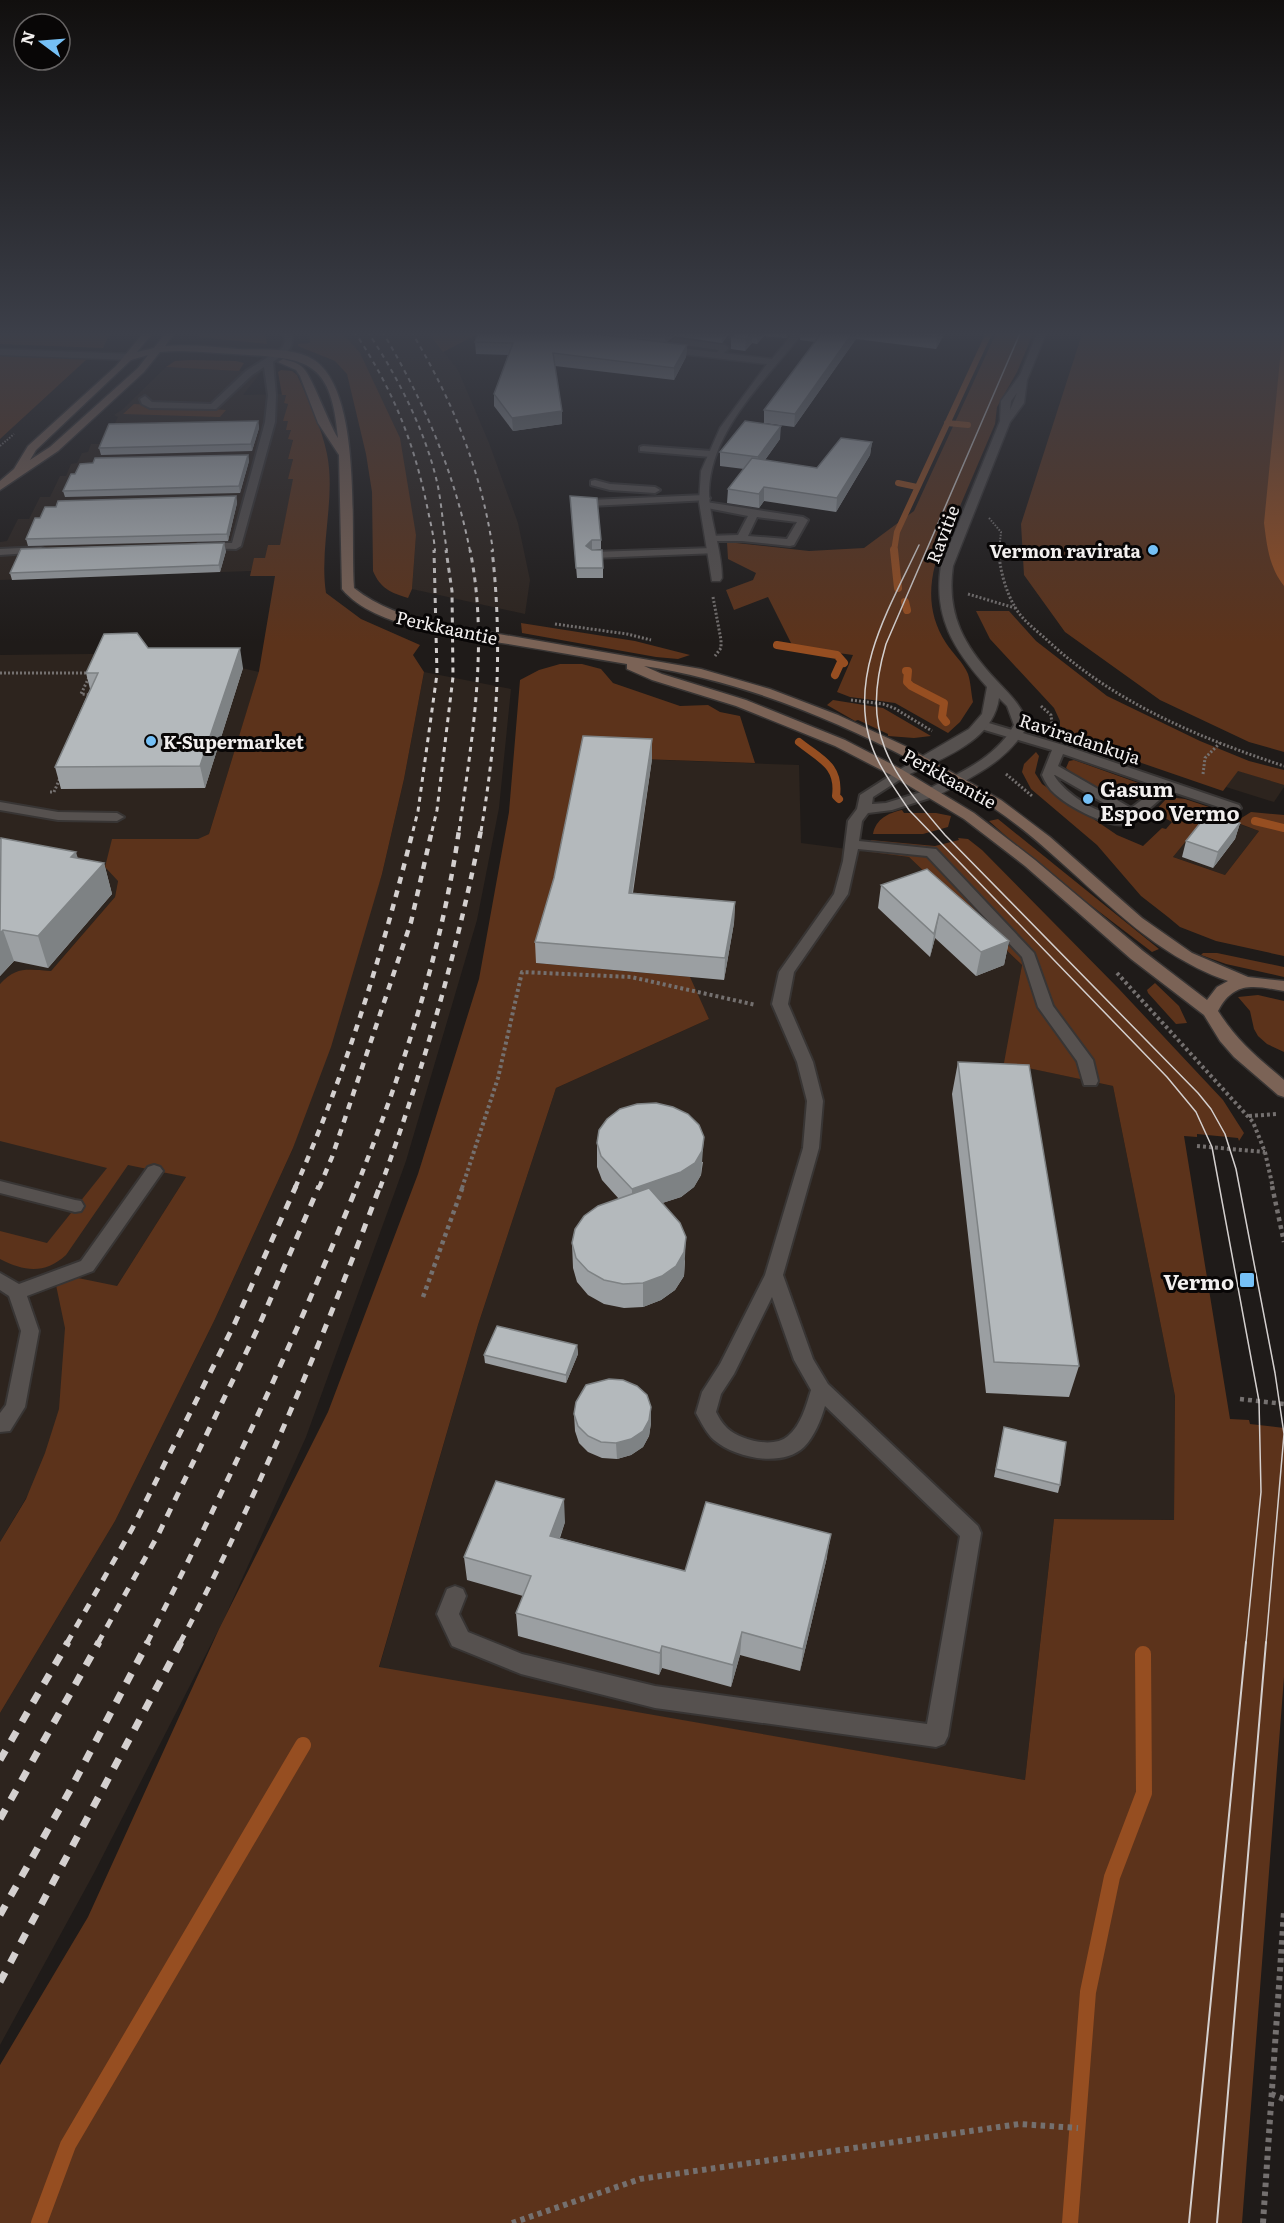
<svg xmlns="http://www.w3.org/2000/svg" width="1284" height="2223" viewBox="0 0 1284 2223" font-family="Literata,serif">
<rect width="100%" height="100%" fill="#1f1b19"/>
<path fill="#2d241e" d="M341,331H427L458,370L489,443L518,523L530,580L525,614L412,589L416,535Z
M166,367L261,372L243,395L286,394L284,403H288L284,421H288L293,439L288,459L293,458L289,479H294L280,545L265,558H255L251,571L0,580V542L7,541L18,519H29L40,497H50L60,476H66L71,464L77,463L82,453L88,452L91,444H99L107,425H114L118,417L114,415L123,409Z
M176,653L259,672L209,834L118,881L115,897L51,971L29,969L0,984V655Z
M424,672L511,689L499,808L477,920L406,1161L306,1437L224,1619L94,1873L0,2045V1713L115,1521L215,1319L293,1148L382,874L404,779Z
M583,757L799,765L801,843L909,857L1022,965L1005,1063L1113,1086L1175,1396L1174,1520L1054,1519L1025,1780L379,1668L478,1325L556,1088L709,1019L689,977L536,963Z
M1237,770L1284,785V787L1274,802L1226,787Z
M1208,813L1259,831L1225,875L1173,857Z
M0,1131L186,1177L117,1286L86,1397L0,1542Z"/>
<path fill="#5c331b" d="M0,331H111L103,348L0,344Z
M265,331L267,344L199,337L198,332Z
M309,331H341L360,353L400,438L416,535L412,589L408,598C391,593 380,588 373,571L372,492L366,454L347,374L335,361L298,346V344L310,343Z
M427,331H474L478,334L443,352Z
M997,331H1034L1017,372L997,407L995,424L935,565C928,593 930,618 946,643C953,654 963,662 968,674C971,683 971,693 973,702L960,722L948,733L895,703L850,697L837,692L853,655L793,647L768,597L734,610L726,590L753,580L756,573L728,559L727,542L809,551L864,548L914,511Z
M1083,331H1284V752L1249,742L1160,700L1065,632L1024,575L1021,524Z
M0,355L87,359L0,439Z
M191,360L236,361L244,363L239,371L166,367L175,361Z
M281,370L292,371L297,375C308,399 322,428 327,454C336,499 319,547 326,593L361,619L420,645L413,655L424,672L404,779L382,874L331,1047L293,1148L215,1319L115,1521L0,1713V1542L26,1499L45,1453L59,1409L65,1328L56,1285L73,1277L117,1286L186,1177L128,1165L66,1255C45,1274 25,1272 0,1259V1231L47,1243L107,1168L0,1141V984C17,966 27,969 51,971L115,897L118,881L105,867L112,839H198L209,834L259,671L275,576H250L254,558H265L268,545H280L293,479H288L293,459H288L293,440L288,439L291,430H286L288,421H283L288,404L284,403L286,395H282L278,372Z
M134,404L226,410L220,417L123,414Z
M976,611H1009L1036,641L1107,696L1200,741L1249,761L1284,770V785L1238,771L1223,791L1066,737L1060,732V721L1054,708L990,639Z
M521,623L635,641L690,655L678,659L656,657L522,633Z
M560,664H582L601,669L613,683L680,706L708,705L720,712L740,716L755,763L583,757L536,963L690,977L709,1019L556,1088L478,1325L379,1667L1025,1780L1054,1519L1174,1520L1175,1396L1113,1086L1004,1063L1022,965L909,857L870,852L871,840L935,846L959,840L958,838L968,839L982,850L1119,989L1223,1100L1244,1133L1239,1141L1238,1138L1197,1134V1137L1184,1136L1230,1419L1249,1420L1250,1424L1284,1428V1677L1242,2223H0V2065L88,1917L219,1629L328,1412L418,1174L479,979L509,812L520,680L539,670Z
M833,700L883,708L931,736L914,738L888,736V734L858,720L855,721L827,705Z
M1036,752L1039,756L1035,773L1042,784L1117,835L1143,846L1162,828L1166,829L1172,822L1154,812L1168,797L1185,799L1215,809L1218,817L1208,814L1173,857L1225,875L1259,831L1235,822L1251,812L1284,815V956L1216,941L1180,927L1168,917L1141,896L1097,845L1031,789L1022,772L1024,764Z
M1074,760L1144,785L1148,792L1137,800C1109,800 1087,786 1066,768L1069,761Z
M902,810L904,813H936L951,816L948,827L923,834H873C876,819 888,813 902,810Z
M998,819L1159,949L1152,952L1042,868L989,821Z
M1203,953H1217L1284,967V977L1226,964L1201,955Z
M1155,983L1179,1006L1187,1023L1176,1024L1148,993L1147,990Z
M1258,995L1284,1001V1052L1267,1044L1258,1036L1254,1029L1250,1011L1238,997Z"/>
<path fill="#964e21" d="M1284,338V586C1269,567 1267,546 1264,523L1282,339Z"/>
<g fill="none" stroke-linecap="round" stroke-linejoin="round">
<path stroke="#964e21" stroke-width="6" d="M947,423L968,425
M898,483L917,487
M894,551L897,532L990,331"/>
<path stroke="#964e21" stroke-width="8" d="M894,550L898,588
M905,602L907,610
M777,645L837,655L844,663
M906,671H908L907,682L911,686L944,703L942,717L946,722
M835,675L841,662
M799,742C820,759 840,765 836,796L839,799
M1255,821L1284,828"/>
<path stroke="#964e21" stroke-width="16" d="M39,2223L68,2145L303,1745
M1070,2223L1088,1992L1112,1877L1144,1793L1143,1654"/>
<g stroke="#383534" stroke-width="4">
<path id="service" d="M283,331H291C295,350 287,352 273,362L276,395L275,422L241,546L236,549L198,548V544L202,543H232L265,422L268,395L264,367L252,375L216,409L150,408L142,404L140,399L145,396L152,402L211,404L246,371L282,348L285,342Z
M1269,331H1284V335Z
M674,338L725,345L729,348L719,358L715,355L719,350L676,344L670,351H664V347Z
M643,446L711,451L716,454L711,457L640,451V447Z
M595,480L610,484L655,487L660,490L655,493L610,490L591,485V481Z
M705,495L710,498L709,500L590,506L585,503L590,500Z
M706,502L803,517L808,520L794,545L790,546L742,541H711L707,540V536L738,535L748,516L702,507L701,505ZM757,517L797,522L787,539L748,536Z
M41,547L46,550L45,552L0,555V549Z
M713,548L717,549V553L593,558L588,555L593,552Z
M982,721L1063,745L1239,805L1241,808L1234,812L1170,791C1157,801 1144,815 1129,823C1112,831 1068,806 1055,794C1049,789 1045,782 1042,775L1052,750L978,728L976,725L978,722ZM1063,754L1159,787L1131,808L1058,766ZM1054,775H1055L1123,814C1102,819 1064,793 1054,775Z
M899,770L905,774L904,777L873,797L872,804L886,803L931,789L938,793L936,796L892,810L868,813L862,821L859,841L936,849L1034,953L1053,1006L1093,1060L1098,1081L1096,1085H1084L1077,1061L1038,1007L1022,957L927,856L858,849L848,894L794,972L788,1004L813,1062L823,1101L819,1148L783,1275L813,1359L828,1384L978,1526L981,1533L948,1736L944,1744L936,1747L655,1708L521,1674L452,1646L437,1614L447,1589L455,1586L463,1589L466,1596L459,1614L468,1632L522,1654L655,1686L927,1724L960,1536L825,1406C821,1420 814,1437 804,1447C782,1468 735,1458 714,1440C706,1433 701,1422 696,1413L702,1392L720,1364L765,1275L803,1148L807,1101L797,1062L772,1004L779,972L834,894L843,861L848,821L857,809L860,795ZM772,1297L794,1360L811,1390C806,1406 801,1425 788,1436C773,1449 740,1440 727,1428C722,1423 719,1418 716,1412L721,1394L734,1374Z
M0,802L58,812L117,813L124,817L117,821L58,820L0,810Z
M154,1165L160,1167L163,1171L93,1271L27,1296L39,1331L25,1407L10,1431L0,1432V1413L6,1405L21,1331L9,1296L0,1290V1273L19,1284L81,1261L148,1167Z
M0,1181L75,1200L81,1201L84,1206L81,1211L75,1212L0,1193Z"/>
</g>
<g stroke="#383534" stroke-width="3">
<path id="minor" d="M795,331H804C769,377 711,428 709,491C709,520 722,548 722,578L720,581H712L699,502L701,471L720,428L767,364L664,352L659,349L664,346L772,359Z
M0,349L131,354L136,357L131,360L0,355Z"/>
</g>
<g stroke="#383534" stroke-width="3">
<path id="tertiary" d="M1038,331H1047L1027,380L1024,403L1010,422L953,566C946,614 964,646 996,680C1010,695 1021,704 1028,725C1011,755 986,770 957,785C948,790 940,795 931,797L926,796L924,793L926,790C959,773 995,759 1014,725L1007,706L999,698C993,743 939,759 904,777L899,778L892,774L969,729L982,714L987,687C954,650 933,617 941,566L1000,421L1001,401L1020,375ZM1017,393L1010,410L1011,401Z"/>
</g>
<g stroke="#383534" stroke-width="3">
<path id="secondary" d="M145,331H154L137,352L154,348L167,331H176L165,346C189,344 213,347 238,349C261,350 294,347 314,360C363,392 350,533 354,588C378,607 405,616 435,623L701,669L770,689L838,715L905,746L1001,800L1050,837L1142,918L1192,953L1248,977L1284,981V991C1255,986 1234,980 1218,1011C1237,1041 1257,1057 1284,1080V1097L1278,1095L1234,1057L1220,1041L1204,1015L1131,959L1025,866L964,819L891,775L835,746L736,706L652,680L627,669V664C589,658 552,651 514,645C464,636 376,630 342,589L339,455L318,423L300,376L296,370L278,362L283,359C289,361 296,362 301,366C311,372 328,423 338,438C331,356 304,359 234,354C209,353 185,349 160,352L144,372L58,451L0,490V481L14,469L28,446L116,366ZM148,355L138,368L50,447L30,460L36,450L131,360ZM644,666C739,681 828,716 913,761C949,780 985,800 1017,825C1087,879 1142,951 1228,981L1217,987L1207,1000L1143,951L1035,860L974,813L901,769L845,740L746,700L662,674Z"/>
</g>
<path stroke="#74706f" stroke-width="2" stroke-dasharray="1.5 1.5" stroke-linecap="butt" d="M99,333L119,332
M0,446L14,434
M989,518L1001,532L999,551"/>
<path stroke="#74706f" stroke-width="3" stroke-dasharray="2 2" stroke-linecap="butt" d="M999,550C999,568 1006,592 1015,607C1022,620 1036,630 1047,640C1113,702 1199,738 1284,766
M968,594L1015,608
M713,597L721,640V648L715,656
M555,624L627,634L651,640
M0,673H91L81,694L92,695
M851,700L883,704L894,708L932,731
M1041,706L1051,715L1052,724
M1006,774L1032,796
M1203,774L1205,758L1220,743
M50,792H54L60,778"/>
<path stroke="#74706f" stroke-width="4" stroke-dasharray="3 3" stroke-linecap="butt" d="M1117,973L1253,1122L1265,1152L1273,1188
M1249,1116L1277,1114
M1197,1146L1265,1152
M462,1188L498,1078L522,972L631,977L756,1005"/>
<path stroke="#74706f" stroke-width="4.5" stroke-dasharray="4 4" stroke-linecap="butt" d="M1272,1186L1284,1242
M423,1297L463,1186
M1240,1399L1284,1404"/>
<path stroke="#74706f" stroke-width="6" stroke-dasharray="4.5 4.5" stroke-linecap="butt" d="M1271,2094L1284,2099
M512,2223L640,2179L1019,2124L1078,2128
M1263,2223L1284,1911"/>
<use href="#service" fill="#56514f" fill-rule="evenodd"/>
<use href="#minor" fill="#56514f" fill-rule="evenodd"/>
<use href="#tertiary" fill="#56514f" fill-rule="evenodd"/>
<use href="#secondary" fill="#7b6356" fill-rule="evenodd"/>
<path stroke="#d4d0cf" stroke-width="1.5" d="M1021,331L886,644C860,733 889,769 945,835L1198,1093L1211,1109L1225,1134L1236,1169L1275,1373L1284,1434L1266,1643
M919,545C891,605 851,669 869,737C876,764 894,787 909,810L1167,1077L1196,1112L1212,1147L1259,1401L1261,1492L1246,1643"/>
<path stroke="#d4d0cf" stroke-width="2" d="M1189,2223L1246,1642
M1217,2223L1266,1642"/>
<path stroke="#d4d0cf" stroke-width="2" stroke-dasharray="4.5 4.5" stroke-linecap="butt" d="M354,331C392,388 413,439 427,506C430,521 434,536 435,551
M367,331C397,375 425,430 437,482C442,504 443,529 447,551
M382,331C424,401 454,471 470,551
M411,331C452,399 482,472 493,551"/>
<path stroke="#d4d0cf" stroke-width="3" stroke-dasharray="5 5" stroke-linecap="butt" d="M413,831L418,811L437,674L434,550
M432,831L437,810L453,677L452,591L446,550
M459,831C472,739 489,643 470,550
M481,831C497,737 503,645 492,550"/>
<path stroke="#d4d0cf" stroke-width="4.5" stroke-dasharray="7 7" stroke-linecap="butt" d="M295,1188C346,1073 383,951 413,830
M319,1188L332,1157L411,922L432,830
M356,1188C402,1074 442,951 459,830
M380,1188C423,1071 457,952 481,830"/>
<path stroke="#d4d0cf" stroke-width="5" stroke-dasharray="9 9" stroke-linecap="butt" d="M67,1643L132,1529L234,1325L296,1186
M98,1643L158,1535L258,1328L319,1186
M147,1643C223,1494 294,1342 357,1186
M180,1643C258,1496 322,1342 380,1186"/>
<path stroke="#d4d0cf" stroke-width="7" stroke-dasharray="11 11" stroke-linecap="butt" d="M0,1760L68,1642
M0,1819L99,1642
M0,1915L69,1792L148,1642
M0,1982L181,1642"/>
</g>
<path fill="#9b9fa2" d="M479,331H731L722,343L674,336L667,342L687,345L686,357L674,380L555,366L562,411V424L513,431L494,406V394L508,355L476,354L475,342Z
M736,331H792L786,338L764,336L757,344L752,343L745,351L731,349V337Z
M800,331H946L936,349L856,339L794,427L764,423V410L815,342L800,340Z
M258,421L259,428L252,451L101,455L99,448Z
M780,439L765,460L817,468L872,442L870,455L836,512L764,501L759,508L727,503L728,489L744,469L720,466V452Z
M248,455L249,461L240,493L65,497L63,491Z
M236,496L237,503L228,541L28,546L26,539Z
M570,496L601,540V549L594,550L603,568V578H577Z
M226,551L220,572L12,580L10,573Z
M148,648L243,668L205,788L61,789L55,767L90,689L86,673Z
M652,759L633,893L735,902L734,923L724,980L536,963L535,942Z
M1240,823L1235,839L1213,868L1182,857L1186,841Z
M0,839L78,859L104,863L112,894L48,968L14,961L0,976Z
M881,885L1009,941L1004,965L976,976L935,938L930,957L878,908Z
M958,1062L1079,1366L1069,1397L986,1393L952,1094Z
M597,1143L703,1162L701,1175L694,1187L681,1197L662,1203L685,1261L684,1276L675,1290L661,1300L643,1307L624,1308L604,1304L588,1295L577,1282L573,1268L572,1243L619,1199L602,1180L597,1167Z
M577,1345L578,1354L566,1383L485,1363L484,1355Z
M651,1407V1423L649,1436L643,1447L631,1455L617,1459L602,1458L588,1452L579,1443L575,1431L574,1414Z
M1004,1427L1060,1485L1058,1493L994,1477Z
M565,1522L560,1538L685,1571L827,1557L800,1671L740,1655L731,1687L662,1668L659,1675L518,1636L516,1613L523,1596L467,1580L464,1557Z"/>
<path fill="#7e8284" d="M666,331H674V336L665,344V332Z
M722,331H731L722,343Z
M758,331H764V336L757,344V332Z
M786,331H792L786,338Z
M854,331H856V339L794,427L795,414Z
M940,331H946L936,349L937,337Z
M752,332V343L745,351L746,339Z
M687,345L686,357L674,380V368Z
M562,411V424L513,431L512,418Z
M258,421L259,428L252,451L251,444Z
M781,426L780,439L757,471L758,457Z
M872,442L870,455L836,512L837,498Z
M248,455L249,461L240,493L239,486Z
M764,487V501L759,508V494Z
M236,496L237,503L228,541L227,534Z
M592,540V550L586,546Z
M224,543L226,551L220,572L219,565Z
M240,648L243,668L205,788L200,766Z
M652,739V759L629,914V893Z
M1240,823L1235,839L1213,868L1218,852Z
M76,852L85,882L71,857Z
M104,863L112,894L48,968L38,936Z
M735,902L734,923L724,980L725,958Z
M939,914L935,938L930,957L934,934Z
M3,930L14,961L0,976V933Z
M1009,941L1004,965L976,976L981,952Z
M704,1137L701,1175L694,1187L681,1197L632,1213V1189Z
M686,1237L684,1276L675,1290L661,1300L643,1307V1283Z
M577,1345L578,1354L566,1383V1375Z
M651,1407V1423L649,1436L643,1447L631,1455L617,1459L616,1443Z
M564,1499L565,1522L552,1559L550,1536Z
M831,1534L827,1557L800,1671L803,1649Z
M742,1632L740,1655L731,1687L733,1665Z
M662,1646V1668L659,1675L660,1653Z"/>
<path fill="#b4b9bc" stroke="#7e8284" stroke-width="1.5" d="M479,331H571L687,345L674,368L553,353L562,411L512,418L494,394L513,343L475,342Z
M736,331H758L757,332H752L746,339L731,337Z
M823,331H854L795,414L764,410Z
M892,331H940L937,337Z
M258,421L251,444L99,448L109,424Z
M745,421L781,426L758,457L720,452Z
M841,438L872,442L837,498L764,487L759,494L728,489L752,458L817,468Z
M248,455L239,486L63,491L71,474H75L80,464L93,463L95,458Z
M236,496L227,534L26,539L35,518H40L45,507H56L58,501Z
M570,496L597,498L601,540H592L586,546L592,550H602L603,568H576Z
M224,543L219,565L10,573L21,549Z
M137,633L148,648H240L200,766L55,767L98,673H86L104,634Z
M583,736L652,739L629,893L735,902L725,958L535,942L554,878Z
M1209,812L1240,823L1218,852L1186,841Z
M1,838L76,852L71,857L104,863L38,936L3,930L0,933Z
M927,869L1009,941L981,952L939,914L934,934L881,885Z
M958,1062L1029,1065L1079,1366L994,1362Z
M656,1103L673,1107L688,1114L699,1125L704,1137L702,1151L695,1163L681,1172L632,1189L601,1156L597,1143L599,1130L607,1119L620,1109L637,1104Z
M649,1188L680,1223L686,1237L684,1252L676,1266L662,1276L643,1283L623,1284L604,1280L588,1271L576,1258L572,1243L575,1229L584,1216L598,1206Z
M497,1326L577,1345L566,1375L484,1355Z
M609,1379L623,1380L637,1386L647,1395L651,1407L649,1420L643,1431L631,1439L616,1443L601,1442L588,1436L578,1426L574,1414L576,1402L586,1385Z
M1004,1427L1066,1442L1060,1485L996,1469Z
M496,1481L564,1499L550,1536L685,1571L706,1502L831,1534L803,1649L742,1632L733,1665L662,1646L660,1653L516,1613L531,1576L464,1557Z"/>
<linearGradient id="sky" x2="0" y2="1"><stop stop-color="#110f0e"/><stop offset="0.52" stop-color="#3c3f49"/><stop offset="1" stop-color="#3c3f49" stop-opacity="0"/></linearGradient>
<rect width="1284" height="642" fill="url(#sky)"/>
<g fill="#75c0f6" stroke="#080606" stroke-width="2">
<circle cx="1153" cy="550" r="6"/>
<circle cx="151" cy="741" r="6"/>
<circle cx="1088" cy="799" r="6"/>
<rect x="1239" y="1272" width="16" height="16" rx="3"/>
</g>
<g text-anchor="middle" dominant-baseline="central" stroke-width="6" stroke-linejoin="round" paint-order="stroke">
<g font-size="18" fill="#f2efee" stroke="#080606">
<text transform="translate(942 534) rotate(-69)">Ravitie</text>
<text transform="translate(447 627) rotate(12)">Perkkaantie</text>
<text transform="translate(1080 738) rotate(18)">Raviradankuja</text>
<text transform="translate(950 778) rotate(29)">Perkkaantie</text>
</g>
<g font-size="18" font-weight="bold" fill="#f2efee" stroke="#080606" text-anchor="end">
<text x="1141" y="550">Vermon ravirata</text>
<text x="163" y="741" text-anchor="start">K-Supermarket</text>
</g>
<g font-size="21" font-weight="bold" fill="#f2efee" stroke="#080606" text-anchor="start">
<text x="1100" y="787">Gasum<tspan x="1100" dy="24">Espoo Vermo</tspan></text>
<text x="1234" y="1280" text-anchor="end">Vermo</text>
</g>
</g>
<g transform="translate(42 42) rotate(286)"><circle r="28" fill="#080606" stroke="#666363" stroke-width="1.5"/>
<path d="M0-4.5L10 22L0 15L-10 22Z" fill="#75c0f6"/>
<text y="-9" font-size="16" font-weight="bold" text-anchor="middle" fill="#f2efee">N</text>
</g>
</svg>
